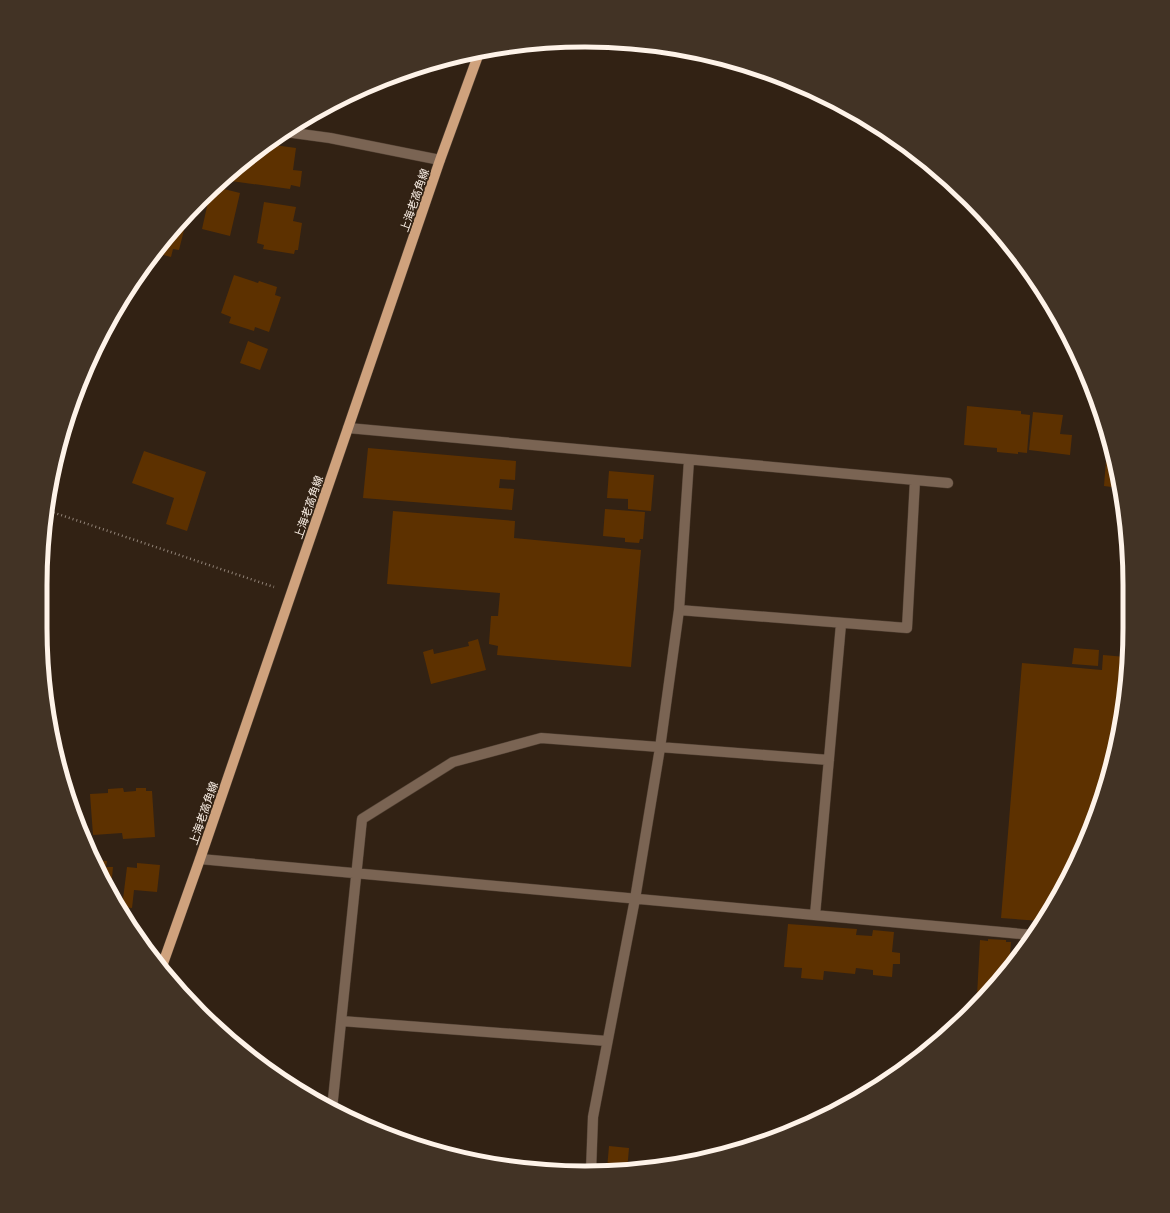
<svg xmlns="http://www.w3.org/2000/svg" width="1170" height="1213" viewBox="0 0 1170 1213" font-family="'Playfair Display','Noto Sans JP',serif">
<rect width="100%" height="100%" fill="#322214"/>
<path fill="#5d3100" d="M267,144L296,148L293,170L302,171L300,187L291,185L290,189L231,181L232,172L253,153Z
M216,187L240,193L230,236L202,229L210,193Z
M264,202L296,207L293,221L302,223L298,250H295L294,254L263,249L264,245L257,243Z
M188,214L179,250L173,249L171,257L156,253L175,226Z
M234,275L258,283L259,281L277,287L275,295L281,297L269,332L255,327L254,331L229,323L231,317L221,313Z
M248,341L268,349L260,370L240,363Z
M967,406L1021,411V414L1030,415L1027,453L1018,452V454L997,452V448L964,445Z
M1033,412L1063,415L1060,434L1072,435L1070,455L1029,450Z
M1108,435L1111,444L1119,488L1104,486Z
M368,448L516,461L515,480L500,479L499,488L514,489L512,510L363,498Z
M144,451L206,472L187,531L166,524L174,498L132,483Z
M609,471L654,475L651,511L628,509V499L607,498Z
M605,509L645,512L643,539H640L639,543L625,542V538L603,536Z
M393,511L515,521L514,538L641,550L631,667L497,655L498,646L489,644L491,616H498L500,593L387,584Z
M478,639L486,670L431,684L423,652L433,649L434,654L469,646L468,642Z
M1074,648L1099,650L1098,666L1072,664Z
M1103,655L1126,657L1125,672H1127L1111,769L1074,869L1041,921L1001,918L1022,663L1102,670Z
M123,788L124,792L136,791V788H146V791H152L155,837L123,839L122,833L93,835L90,794L108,793V789Z
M95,860L107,861L106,867H113L111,888Z
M137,863L160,865L157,892L134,890L132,908L122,907L127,867L137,868Z
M788,924L857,929L856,935L872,936L873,930L894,932L892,952L900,953V964H893L892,977L873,975V970L856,968L855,974L824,971L823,980L801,978L802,968L784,967Z
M988,939L1006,940V942H1011L1009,968L979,1001V996H977L980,940L988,941Z
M1011,952L1021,953L1010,968Z
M609,1146L629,1148L627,1171L607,1169Z
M638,1161L654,1162V1165L638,1168Z"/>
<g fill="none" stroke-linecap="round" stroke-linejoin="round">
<g stroke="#4f3f32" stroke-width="11">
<path id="minor" d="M286,132L330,138L440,160
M348,428L948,483
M679,610L907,628L915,480
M200,859L1033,935
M815,915L841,624
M341,1021L607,1041
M332,1109L362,819L453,762L541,738L829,760
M591,1171L593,1117L635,899L660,748L679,610L689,460"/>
</g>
<g stroke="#4f3f32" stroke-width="11">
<path id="major" d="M161,969L200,859L440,160L479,53"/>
</g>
<path stroke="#928478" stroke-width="2.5" stroke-dasharray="1 3" stroke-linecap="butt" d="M46,510L274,587"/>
<use href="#minor" stroke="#7a6453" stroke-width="10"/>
<use href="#major" stroke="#cfa27d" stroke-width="10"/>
</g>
<g text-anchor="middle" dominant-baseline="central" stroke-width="3.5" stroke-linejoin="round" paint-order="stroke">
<g font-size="11" fill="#fef3e9" stroke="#322214">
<text transform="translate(414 200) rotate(-71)">上海老高角線</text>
<text transform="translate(308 507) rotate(-71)">上海老高角線</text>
<text transform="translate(203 813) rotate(-71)">上海老高角線</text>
</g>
</g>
<path d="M0 0H1170V1213H0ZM585 47H585A538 538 0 0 1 1123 585V628A538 538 0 0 1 585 1166H585A538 538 0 0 1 47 628V585A538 538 0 0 1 585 47Z" fill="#423325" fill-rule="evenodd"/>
<path fill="none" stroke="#fef3e9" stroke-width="5" d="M585 47H585A538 538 0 0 1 1123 585V628A538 538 0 0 1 585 1166H585A538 538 0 0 1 47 628V585A538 538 0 0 1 585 47Z"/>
</svg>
